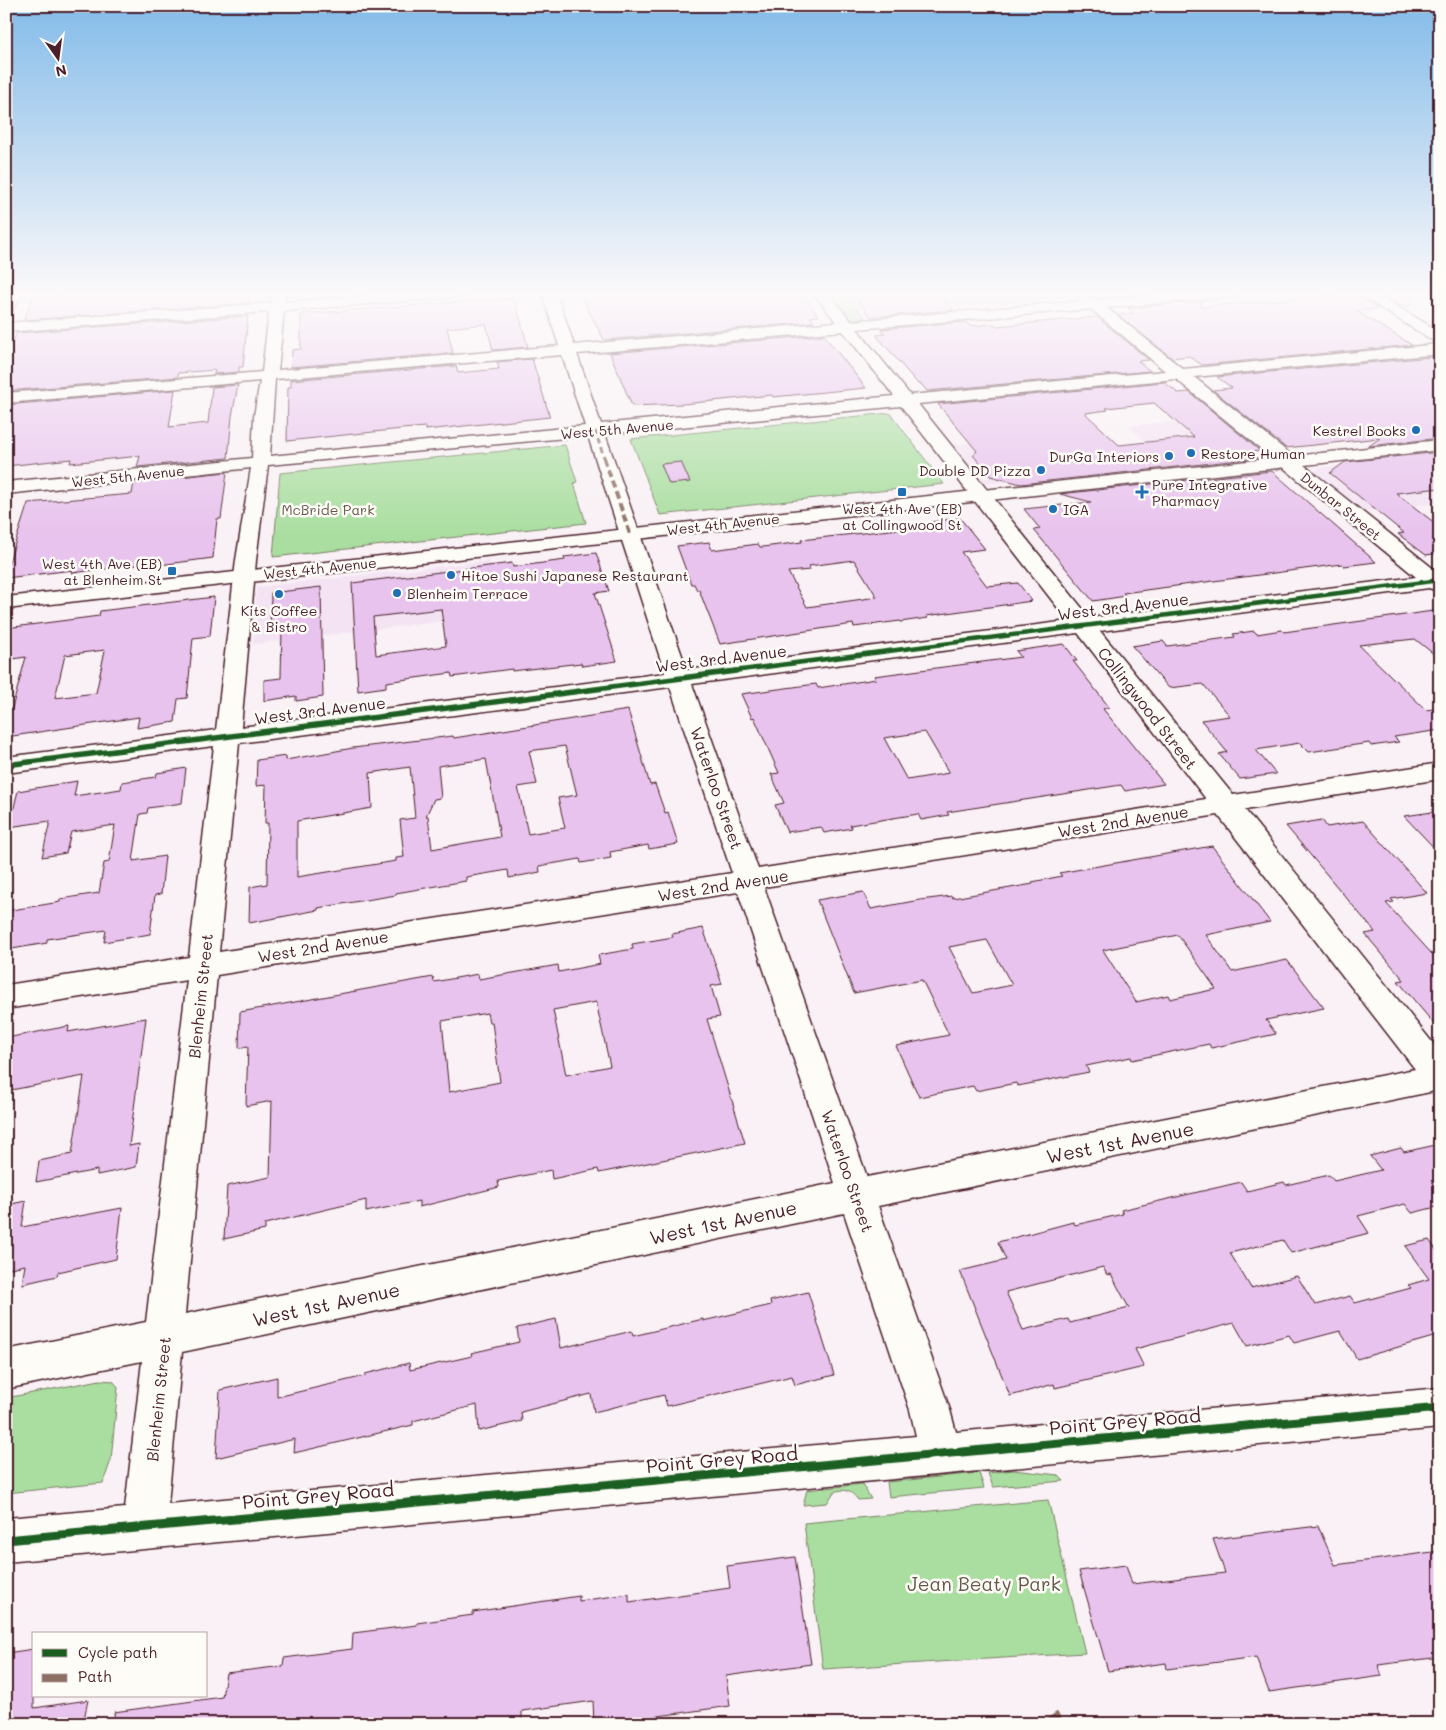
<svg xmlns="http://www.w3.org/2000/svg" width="1446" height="1730" viewBox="0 0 1446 1730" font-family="Mali,sans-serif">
<rect width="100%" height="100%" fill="#f9f1f5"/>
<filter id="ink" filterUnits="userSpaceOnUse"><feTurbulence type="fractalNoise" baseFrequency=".02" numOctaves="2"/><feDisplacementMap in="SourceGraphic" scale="10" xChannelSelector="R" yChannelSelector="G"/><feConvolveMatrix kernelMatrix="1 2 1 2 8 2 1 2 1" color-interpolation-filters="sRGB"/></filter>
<g filter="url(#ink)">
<path fill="#f4e3f3" d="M837,292H1061L1069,299L857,317Z
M1221,417L1262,452L1255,455L1169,464L1128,426Z
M1024,437L1084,474L988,484L978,480L949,445Z
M1440,454V503L1369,511L1359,510L1313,473L1318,468Z
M490,561L502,614L253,644L257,587Z"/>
<path fill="#aadea0" stroke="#7a7e66" d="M826,292H844L865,318L848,319Z
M945,292H1058L1063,296L958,305Z
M890,413L944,484L660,515L631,439Z
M565,445L577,482L574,483L586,523L273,557L280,473Z
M100,1380L113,1381L118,1387L111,1460L103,1483L6,1493V1398Z
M1013,1470L1058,1475L1064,1481L993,1487L988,1473Z
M979,1473L984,1488L889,1497L887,1482Z
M862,1484L871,1499L858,1500C852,1491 844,1488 834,1492L827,1503L803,1505L807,1490Z
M1048,1500L1085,1653L823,1669L804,1523Z"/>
<path fill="#e8c3ed" stroke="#4a1f2b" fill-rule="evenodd" d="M34,292H60L59,296L103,292H250L249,303L24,320Z
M579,292H800L819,316L810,317L814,322L604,340Z
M850,292H937L954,310L871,317Z
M1107,292H1160L1113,297Z
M1377,292H1409L1410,306H1401Z
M1354,293L1378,309L1356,311L1412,345L1202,365L1189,356L1172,358L1118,315L1134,313L1128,308L1201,301V307Z
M514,298L528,347L493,350L486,324L447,328L453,353L291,367L292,350L301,349V314Z
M248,316L243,367H239V372L214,374L215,370L178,373V377L6,391V355L17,333Z
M1097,317L1149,360L1138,361L1150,371L927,391L921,384H918L876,335L885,334L881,329L966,322L970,326L995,324L997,326Z
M824,335L866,388L773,397L772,395L683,404L632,406L610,353Z
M1432,357L1440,361V438L1369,446L1380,438L1286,448L1213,390L1232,388L1217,377Z
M532,359L550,417L426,430L425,427L402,429L287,441L288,387H291V380L456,366L458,373L499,369L497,362Z
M1164,382L1178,393L1189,392L1260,451L1250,452L1257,458L1021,484L990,476L973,455L977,451L938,404ZM1154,403L1194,437L1119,445L1085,413L1108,410L1106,408Z
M238,385L232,416L228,458L137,467L140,456L70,463L71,459L6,466V405L175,390L169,427L208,423L212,387Z
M1440,452V488L1396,493L1440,527V553L1426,555L1398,534L1404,533L1330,473L1345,462Z
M681,462L690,482L669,484L661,464Z
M1272,471L1376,562L1344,566L1342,564L1123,593L1126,596L1093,601L1034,530L1040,529L1024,509L1091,502L1060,494Z
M227,472L221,519H217L213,558L144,567V564L72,573L73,570L6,578V571L28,503L132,494L134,482Z
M960,518L985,549L961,552L987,586L1018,583L1032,601L926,616L928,618L900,622V621L854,627L853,624L720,644L699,590H697L694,584H691L677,546L709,542L712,550L758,544L760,547H763L802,542L801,540L934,525L931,522ZM854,560L877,597L807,607L788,572L810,570L809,566Z
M596,553L609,591L595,593L617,661L582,666L581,663L512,671V669L452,677L451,673L386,682V687L358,691L352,583L512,563L513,567L565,560L564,557ZM441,609L446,646L376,655L373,617Z
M321,587L323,697L296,701V696L264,701V680L281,678L282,629L270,631L271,593Z
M214,597L210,636L193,638L187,698L178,699L175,722L137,728L139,717L6,737V709L12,708L26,657L6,660V628L99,616L100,611ZM105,650L96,693L55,698L65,655Z
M1440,610V659L1415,639L1359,645L1426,710L1440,708V730L1394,737L1399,742L1371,746L1369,743L1309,752L1300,743L1256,750L1276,774L1240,779L1219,754L1227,752L1201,720L1230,716L1203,684L1169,688L1132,646L1163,641L1167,646L1235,637L1233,634L1254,631L1257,634L1282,630L1284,632Z
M1064,644L1077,661H1073L1109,707L1103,709L1164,784L1125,791L1121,785L947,812L949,815L921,820L918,814L850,825L852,828L824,833L821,827L787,832L775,805L784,803L771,774L779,773L754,717L752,718L741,694L816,684L818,688L876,679L874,676L1021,657L1016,651ZM925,732L949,773L907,780L884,738Z
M628,710L650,785L655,784L665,813L668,812L678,844L649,849L648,845L610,852L611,858L581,863L580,859L539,866L540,872L509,878L508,870L466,877V881L396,893V895L318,908V910L249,923L250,887L267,884L268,823H265L266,785L256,786L257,760L286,756V760L353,748L453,736L454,738ZM565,746L577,795L558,798L565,828L528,834L518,787L537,784L529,751ZM486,759L500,837L432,849L428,816H426L434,799L441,798L438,766ZM410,767L415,818L400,820L404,857L396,858V861L297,877V821L372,808L370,773Z
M186,768L182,803L148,808L147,813L140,814L133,861L165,856L161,894L155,895L150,934L104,942L106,930L47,939V943L6,950V911L60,902V899L99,893L104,863L109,862L115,825L71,832L66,853L42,857L50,821L9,827L18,791L77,781L74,796L121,789L122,782L156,777L157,773Z
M1440,811V854L1404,816Z
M1322,820L1327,827L1363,821L1427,893L1391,899L1394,902L1386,903L1440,963V1031L1398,981L1404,980L1365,934L1375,932L1286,826Z
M1212,846L1270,922L1206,935L1232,972L1287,960L1324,1008L1266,1020L1276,1034L1211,1048L1209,1044L1132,1060L1131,1057L1086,1066L1089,1072L1018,1086L1016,1083L976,1091L973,1086L919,1097L896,1046L949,1035L922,980L854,993L817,900L863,892L871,909L920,900L952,896L953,898L1033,884L1032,882L1062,876L1059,873ZM1178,935L1216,989L1170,999L1168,995L1136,1002L1103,950ZM987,940L1012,985L973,993L949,947Z
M703,928L722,984L711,986L720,1017L707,1019L745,1143L599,1173L598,1169L552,1179L551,1170L498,1181L499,1187L419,1207V1201L366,1212V1200L265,1224V1230L224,1239L227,1186L270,1177L272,1101L246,1106L248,1046L239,1048L240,1012L433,977L434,982L478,974L479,979L558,965L559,972L600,964L598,955L633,949L632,944L673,937L672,934ZM596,1002L610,1066L566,1075L553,1010ZM487,1013L489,1022H492L500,1082L449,1092L442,1021Z
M146,1018L129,1146L139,1144L136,1167L97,1175V1170L36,1182L39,1161L72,1154L84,1076L6,1091V1038L69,1026L68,1032Z
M1440,1144V1206L1412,1213L1405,1204L1358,1216L1369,1233L1291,1253L1283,1240L1230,1253L1251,1288L1297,1276L1315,1305L1350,1296L1355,1303L1411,1288L1408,1285L1429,1279L1405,1246L1429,1240L1440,1255V1335L1357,1359L1340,1331L1294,1343L1289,1335L1247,1346L1234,1323L1135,1349L1144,1367L1055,1388L1054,1384L1010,1396L960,1271L1006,1260L998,1242L1073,1222L1075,1225L1123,1214L1121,1210L1241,1182L1247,1191L1284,1182L1286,1185L1329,1175L1334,1181L1381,1170L1370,1156L1401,1148L1404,1152ZM1103,1267L1107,1275L1111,1274L1129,1308L1070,1323L1068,1319L1023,1330L1006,1292Z
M26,1201L22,1227L122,1208L116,1259L58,1272L57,1276L22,1284L25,1265L6,1269V1205Z
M808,1292L834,1375L795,1385L792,1376L667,1406L664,1395L594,1412L591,1394L521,1412L522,1421L479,1431L477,1405L413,1421V1425L294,1453L295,1439L216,1458L220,1390L277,1377V1397L365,1376V1374L409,1363L410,1370L472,1356L471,1353L519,1342L517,1328L556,1319L561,1348L632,1331L633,1336L703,1319V1321L771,1305L770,1301Z
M1318,1526L1335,1565L1440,1551V1657L1378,1665L1382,1676L1269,1692L1256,1657L1167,1669L1166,1663L1108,1671L1079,1571L1126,1565L1132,1584L1225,1573L1213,1539Z
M795,1557L811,1664L726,1676L730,1706L637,1719V1722L622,1724H594L593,1701L522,1711V1724H115L114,1712L222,1697L226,1673L283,1666L284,1658L352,1649L353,1633L417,1625V1623L473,1615V1612L579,1596V1601L629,1594V1602L730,1588L727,1566Z
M34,1649V1708L88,1700L83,1724H6V1653Z"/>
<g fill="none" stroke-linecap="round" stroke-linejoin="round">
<g stroke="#4a1f2b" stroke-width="3">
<path id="street" d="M9,292H23L11,313L6,314V297Z
M272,292H286L285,302L409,292H475L468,296L284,311L278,370L559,346L542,292H556L574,345L836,322L813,292H828L851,321L1081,301L1079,298L1081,295L1086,294L1097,300L1184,292H1244L1237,296L1107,308L1183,369L1440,344V354L1194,377L1440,574V592L1429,588L1100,631L1233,795L1440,763V779L1245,810L1440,1052V1090L878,1206L950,1410L956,1432L1440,1388V1428L6,1562V1518L125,1508L142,1361L6,1389V1350L146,1322L187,980L6,1009V985L189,957L214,746L6,773V757L216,730L236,560L251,468L6,494V482L252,458L254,416L260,381L6,403V393L262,372L269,312L6,332V323L271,303ZM1091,309L1165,371L910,395L857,329ZM843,331L894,396L601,424L577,354ZM562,355L585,426L270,456L275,379ZM1176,379L1416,577L1090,618L918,404ZM901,406L1068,621L687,670L605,434ZM588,436L665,673L241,727L256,560L268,465ZM1078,633L1206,799L758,869L692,684ZM670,687L732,873L219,952L239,743ZM1218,815L1415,1069L867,1177L764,887ZM738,892L835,1183L185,1314L217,975ZM844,1213L910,1410L916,1436L168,1504L182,1352Z"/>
</g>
<g stroke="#4a1f2b" stroke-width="3">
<path id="secondary" d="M1355,292H1373L1440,332V343L1435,342Z
M1440,440V450L6,609V597Z"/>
</g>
<use href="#street" fill="#fdfcf7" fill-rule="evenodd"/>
<use href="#secondary" fill="#fdfcf7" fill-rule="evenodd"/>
<path stroke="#8d6e63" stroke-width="3" stroke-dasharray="5.5 3" stroke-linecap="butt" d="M595,431L605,460"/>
<path stroke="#8d6e63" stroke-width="4" stroke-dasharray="8 4" stroke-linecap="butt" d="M604,458L630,534"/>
<path stroke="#8d6e63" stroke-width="8" stroke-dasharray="16 8" stroke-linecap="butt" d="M1046,1724L1065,1711"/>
<g stroke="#fdfcf7" stroke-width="7">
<path id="cycleway-far2" d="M726,672L1440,580"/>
</g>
<g stroke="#fdfcf7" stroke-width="9">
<path id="cycleway-far1" d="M6,765L736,671"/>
</g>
<g stroke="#fdfcf7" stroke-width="12">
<path id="cycleway" d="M6,1540L1440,1408"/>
</g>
<use href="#cycleway-far2" stroke="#1b5e20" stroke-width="4.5"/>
<use href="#cycleway-far1" stroke="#1b5e20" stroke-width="5.5"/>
<use href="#cycleway" stroke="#1b5e20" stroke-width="9"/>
</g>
</g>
<linearGradient id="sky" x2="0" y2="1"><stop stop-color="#83bbe9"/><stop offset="0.55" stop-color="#fcf9fa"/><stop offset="1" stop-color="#fcf9fa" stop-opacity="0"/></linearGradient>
<rect width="1446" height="535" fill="url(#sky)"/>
<g fill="#1f6fb2" stroke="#fdfcf7" stroke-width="2">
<circle cx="1416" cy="430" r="5"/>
<circle cx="1191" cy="453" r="5"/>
<circle cx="1169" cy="456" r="5"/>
<circle cx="1041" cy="470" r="5"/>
<rect x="897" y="487" width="10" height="10" rx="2.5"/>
<path d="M1139.5 484.5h5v5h5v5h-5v5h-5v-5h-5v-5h5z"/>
<circle cx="1053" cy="509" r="5"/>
<rect x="167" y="566" width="10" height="10" rx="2.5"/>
<circle cx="451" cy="575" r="5"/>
<circle cx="397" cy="593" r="5"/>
<circle cx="279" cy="594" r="5"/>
</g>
<g text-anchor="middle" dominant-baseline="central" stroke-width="5" stroke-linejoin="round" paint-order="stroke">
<g font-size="14" fill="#4a1f2b" stroke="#fdfcf7">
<text transform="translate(617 429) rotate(-5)">West 5th Avenue</text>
<text transform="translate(128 476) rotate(-6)">West 5th Avenue</text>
<text transform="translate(1341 506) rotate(39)">Dunbar Street</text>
<text transform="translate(723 524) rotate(-6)">West 4th Avenue</text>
<text transform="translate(320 568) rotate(-6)">West 4th Avenue</text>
</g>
<g font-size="14" fill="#4a1f2b" stroke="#fdfcf7" text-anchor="start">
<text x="1406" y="430" text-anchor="end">Kestrel Books</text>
<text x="1201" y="453">Restore Human</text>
<text x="1159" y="456" text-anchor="end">DurGa Interiors</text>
<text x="1031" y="470" text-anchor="end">Double DD Pizza</text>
<text x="1152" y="484">Pure Integrative<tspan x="1152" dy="16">Pharmacy</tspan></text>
<text x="902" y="508" text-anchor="middle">West 4th Ave (EB)<tspan x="902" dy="16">at Collingwood St</tspan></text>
<text x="1063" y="509">IGA</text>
<text x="162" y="563" text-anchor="end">West 4th Ave (EB)<tspan x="162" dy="16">at Blenheim St</tspan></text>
<text x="461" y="575">Hitoe Sushi Japanese Restaurant</text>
<text x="407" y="593">Blenheim Terrace</text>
<text x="279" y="610" text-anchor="middle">Kits Coffee<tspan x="279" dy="16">&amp; Bistro</tspan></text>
</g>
<g font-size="14" fill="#67584e" stroke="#fdfcf7">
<text x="328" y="509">McBride Park</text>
</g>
<g font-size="16" fill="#4a1f2b" stroke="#fdfcf7">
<text transform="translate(1123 606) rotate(-7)">West 3rd Avenue</text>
<text transform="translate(721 658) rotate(-7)">West 3rd Avenue</text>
<text transform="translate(1148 708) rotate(52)">Collingwood Street</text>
<text transform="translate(320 710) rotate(-7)">West 3rd Avenue</text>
<text transform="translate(717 788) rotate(71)">Waterloo Street</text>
<text transform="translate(1123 821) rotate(-9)">West 2nd Avenue</text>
<text transform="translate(723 885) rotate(-9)">West 2nd Avenue</text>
<text transform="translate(323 946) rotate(-9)">West 2nd Avenue</text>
<text transform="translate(200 996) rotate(-84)">Blenheim Street</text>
<text transform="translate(848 1171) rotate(71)">Waterloo Street</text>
<text transform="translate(158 1399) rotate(-84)">Blenheim Street</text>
</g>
<g font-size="19" fill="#4a1f2b" stroke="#fdfcf7">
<text transform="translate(1120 1142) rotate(-11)">West 1st Avenue</text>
<text transform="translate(723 1222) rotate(-12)">West 1st Avenue</text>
<text transform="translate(326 1304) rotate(-12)">West 1st Avenue</text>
<text transform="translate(1125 1421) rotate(-5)">Point Grey Road</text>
<text transform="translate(722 1459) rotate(-5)">Point Grey Road</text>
<text transform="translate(318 1495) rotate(-5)">Point Grey Road</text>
</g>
<g font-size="19" fill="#67584e" stroke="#fdfcf7">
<text x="984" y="1583">Jean Beaty Park</text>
</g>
</g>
<rect width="1446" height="1730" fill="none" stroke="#fdfcf7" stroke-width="25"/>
<rect x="12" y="12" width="1421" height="1705" fill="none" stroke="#4a1f2b" stroke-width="2" filter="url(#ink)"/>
<rect x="32" y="1632" width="175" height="65" fill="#fdfcf7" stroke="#b5a4a5"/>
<rect x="42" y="1649" width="25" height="8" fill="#1b5e20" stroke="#b5a4a5"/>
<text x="78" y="1658" font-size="15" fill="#4a1f2b">Cycle path</text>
<rect x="42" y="1674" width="25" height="8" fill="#8d6e63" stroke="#b5a4a5"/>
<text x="78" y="1682" font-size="15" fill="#4a1f2b">Path</text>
<g transform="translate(58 58) rotate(166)" stroke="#fdfcf7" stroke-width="4" paint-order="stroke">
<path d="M0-4L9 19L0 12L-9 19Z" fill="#4a1f2b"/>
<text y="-8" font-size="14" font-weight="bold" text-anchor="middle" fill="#4a1f2b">N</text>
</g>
</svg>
